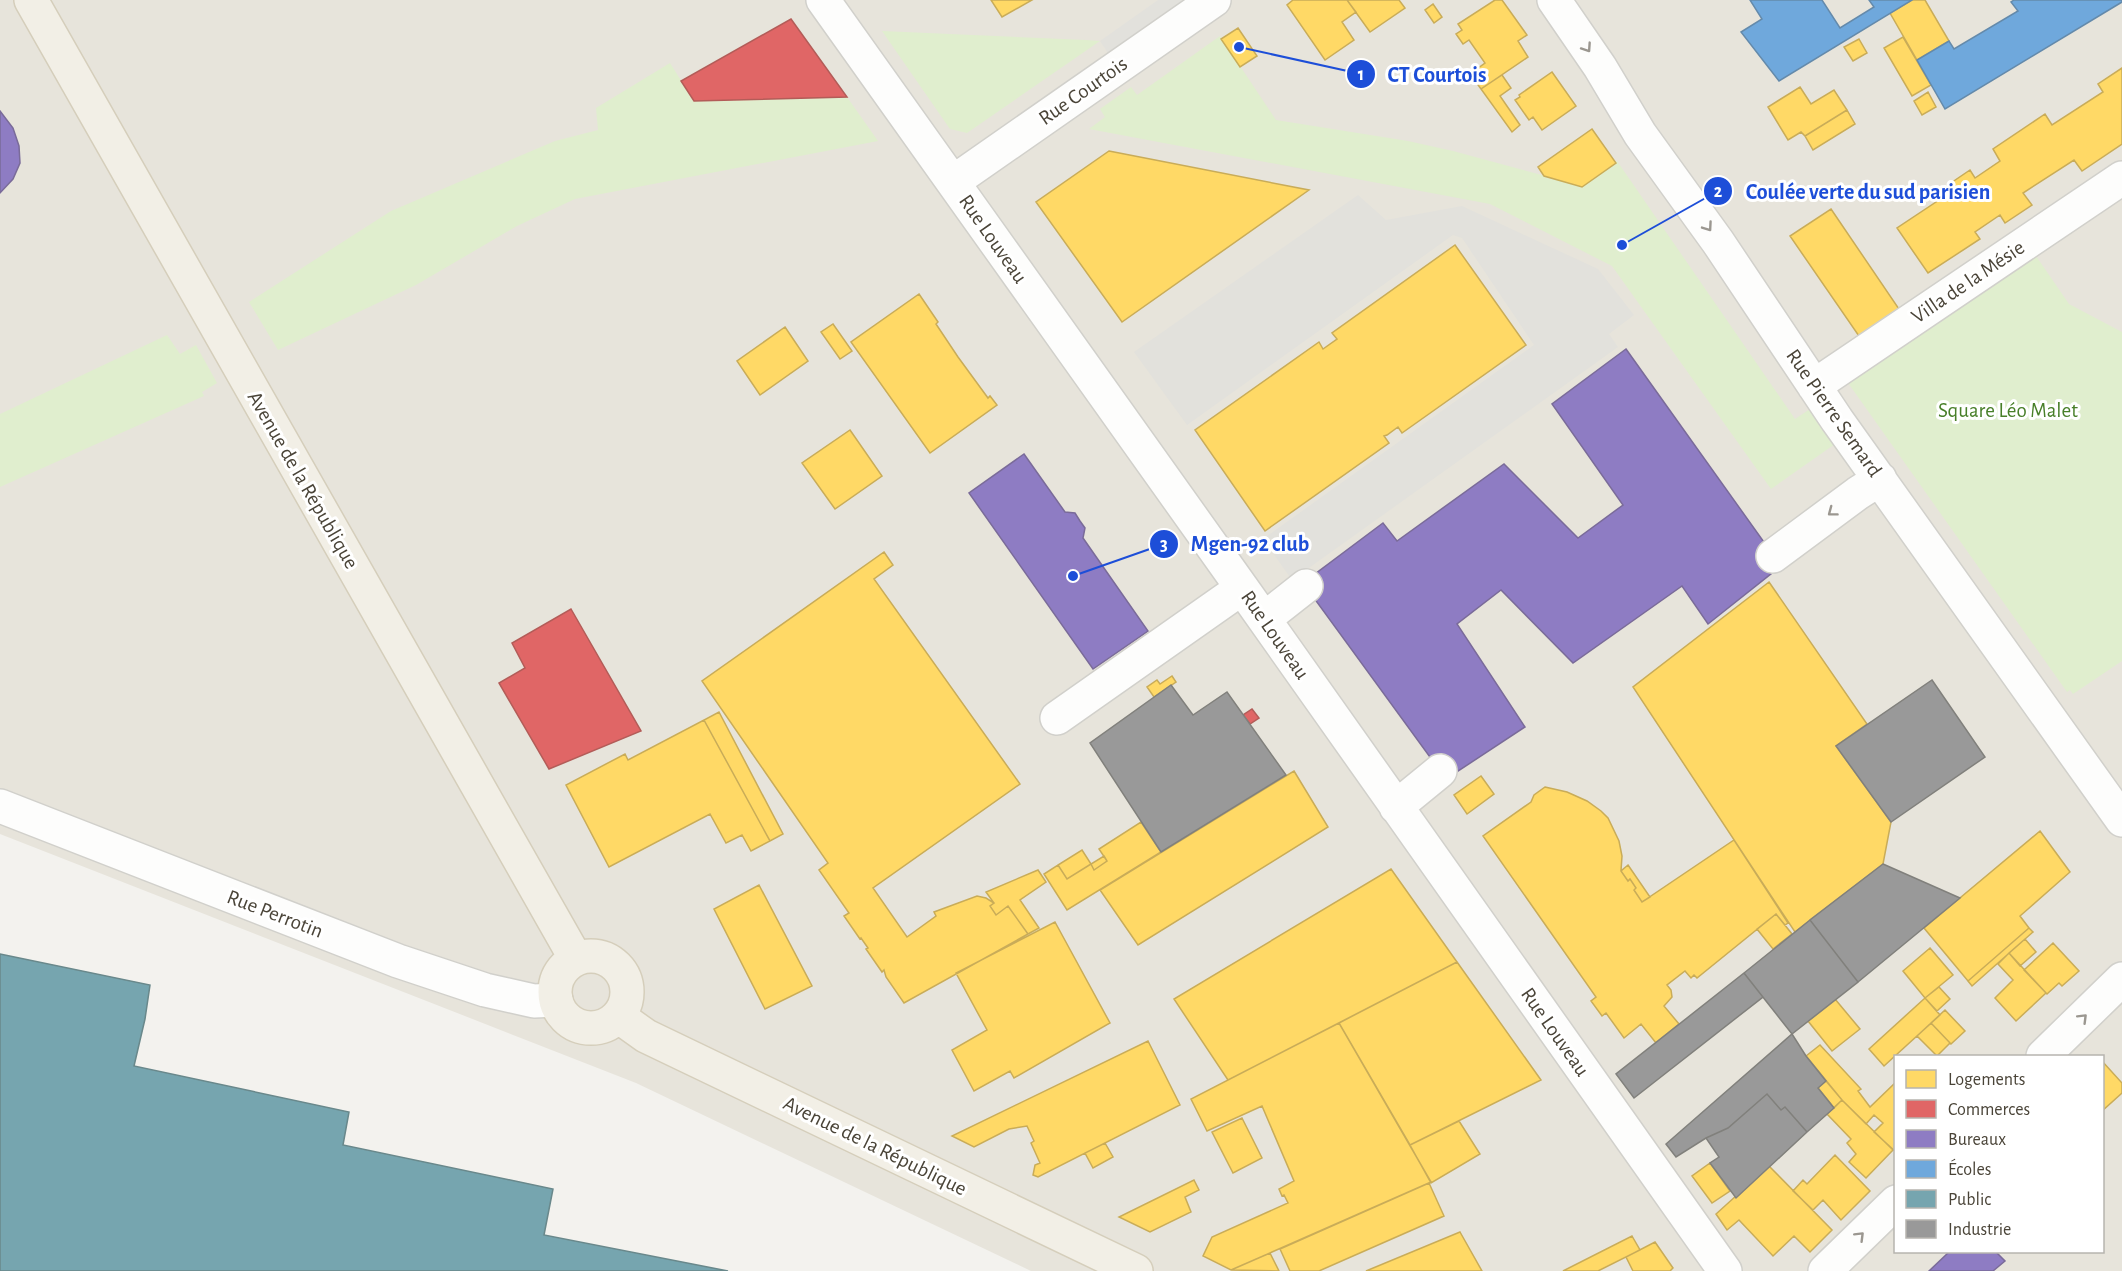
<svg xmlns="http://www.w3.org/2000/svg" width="2122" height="1271" viewBox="0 0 2122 1271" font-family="'Alegreya Sans',sans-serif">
<rect width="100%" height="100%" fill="#f3f2ee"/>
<path fill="#e7e4db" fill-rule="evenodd" d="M0,0H2122V1271H1031L636,1083L0,834ZM1896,1056H2102V1252H1896Z"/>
<path fill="#e0eece" d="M882,31L1086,40L1100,41L967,133L950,129Z
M1220,36L1276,120L1408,141L1453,151L1582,186L1617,161L1795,419L1810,409L1835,444L1771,489L1612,266L1490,204L1089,129L1105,117L1100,109L1131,87L1137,95Z
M670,63L694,101L847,97L878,141L575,199L517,226L416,285L278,350L249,302L391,211L555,141L598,130L596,108Z
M2036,256L2069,304L2122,332V661L2073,694L2070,690L2067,692L1846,380Z
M167,335L180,354L196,345L217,383L202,392L204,396L0,487V414Z"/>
<path fill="#e2e1dc" d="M1158,0H1214L1117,67L1100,41Z
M1358,195L1386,220L1462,206L1598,269L1634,315L1609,334L1618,347L1292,580L1263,539L1534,345L1462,238L1453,235L1187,425L1134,352Z"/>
<path fill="#ffd966" stroke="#c9ac58" stroke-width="1.5" d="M991,0H1032L1002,17Z
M1293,0H1347L1356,12L1342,22L1354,40L1325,60L1287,5Z
M1347,0H1399L1405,8L1370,32Z
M1495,0H1502L1527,35L1518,41L1528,57L1481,89L1470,74L1485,63L1469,40L1463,44L1456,34L1462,30L1458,24Z
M1912,0H1925L1949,41L1917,60L1890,13Z
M1433,4L1442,17L1434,23L1425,10Z
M1238,28L1257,56L1240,67L1221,39Z
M1903,37L1931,85L1912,96L1884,48Z
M1859,39L1867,53L1853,61L1844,47Z
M2122,68V144L2082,171L2074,160L2023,193L2032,205L2005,223L2000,215L1975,232L1980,239L1928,273L1897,228L1948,194L1945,187L1970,170L1975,178L2000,161L1993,149L2045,114L2052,125L2103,92L2098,84Z
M1552,72L1576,106L1542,130L1533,117L1529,120L1515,100L1520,97L1519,95Z
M1502,75L1511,88L1500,96L1520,125L1512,132L1481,89Z
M1800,87L1811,104L1834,90L1847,110L1805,136L1801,132L1788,140L1768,107Z
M1928,92L1936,107L1922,115L1914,101Z
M1847,110L1855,124L1813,150L1805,136Z
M1592,129L1616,163L1582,187L1544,176L1538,167Z
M1109,151L1309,190L1122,322L1036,202Z
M1831,209L1901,312L1861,339L1790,236Z
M1455,245L1526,345L1402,433L1398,427L1387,435L1384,436L1389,443L1265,531L1195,430L1319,342L1323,349L1337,339L1332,333Z
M919,294L938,322L936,324L958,357L988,398L990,396L997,405L930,453L851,342Z
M833,324L852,351L840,359L821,332Z
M785,327L808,361L760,395L737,361Z
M850,430L882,476L835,509L802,463Z
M884,552L893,565L874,579L1020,784L873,888L907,937L936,916L934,912L977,896L986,898L994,903L990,906L996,915L1008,906L1028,934L904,1003L886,977L884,970L882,972L866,949L868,948L861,938L860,939L844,916L849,913L819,870L828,863L702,681Z
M1769,582L1867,724L1836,746L1891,822L1883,864L1795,932L1633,687Z
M1172,676L1176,682L1154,697L1147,687L1157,680L1160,684Z
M719,712L783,834L770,841L704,720Z
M704,720L770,841L751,851L742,835L726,843L710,814L609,867L566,785L625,754L628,760Z
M1294,771L1328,827L1138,945L1100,890Z
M1481,776L1494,794L1467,814L1454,795Z
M1545,787L1567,792L1587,801L1601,811L1608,818L1619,841L1622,856L1621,871L1628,881L1630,879L1636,888L1634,890L1642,902L1734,840L1788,923L1785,925L1776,914L1697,978L1694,975L1691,978L1685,971L1667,985L1671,990L1672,997L1664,1006L1679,1024L1656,1043L1641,1024L1624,1038L1606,1013L1602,1016L1591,1001L1596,997L1483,836L1531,802L1534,795Z
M1141,822L1161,852L1067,910L1044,874L1058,865L1067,879L1091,864L1094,870L1107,861L1099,849Z
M2040,831L2070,872L2020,916L2029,928L1968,981L1924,928Z
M1082,850L1091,864L1067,879L1058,865Z
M1104,856L1107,861L1094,870L1091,864Z
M1628,865L1650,897L1642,902L1634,890L1636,888L1630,879L1628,881L1621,871Z
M1391,869L1457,962L1228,1080L1174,999Z
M1038,870L1046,882L1020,900L1039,928L1028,934L1008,906L996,915L990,906L994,903L986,892Z
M759,885L812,986L765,1009L714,909Z
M1776,914L1792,934L1773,949L1757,929Z
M1055,922L1110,1023L1014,1078L1010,1071L974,1091L952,1050L987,1030L956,973Z
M2029,928L2033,932L1972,986L1968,981Z
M2025,939L2036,952L2020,966L2009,953Z
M2053,943L2079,971L2062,986L2059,983L2047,994L2024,970Z
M1930,948L1953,975L1925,998L1903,971Z
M2009,953L2046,993L2016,1021L1995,998L2013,980L1998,964Z
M1457,962L1541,1080L1410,1145L1339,1023Z
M1939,987L1950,999L1937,1011L1925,998Z
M1925,998L1940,1015L1884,1066L1869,1049Z
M1835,999L1860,1029L1832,1051L1808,1021Z
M1945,1010L1965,1031L1951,1044L1931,1023Z
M1339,1023L1431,1182L1231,1270L1203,1256L1212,1237L1288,1203L1284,1195L1282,1196L1279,1189L1294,1181L1262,1106L1207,1131L1191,1099Z
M1931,1023L1950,1043L1937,1056L1917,1036Z
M1148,1041L1180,1105L1038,1177L1033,1175L1035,1165L1040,1163L1031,1143L1034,1141L1027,1126L1009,1129L974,1147L952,1136Z
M1820,1045L1861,1089L1858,1091L1870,1107L1896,1082V1152L1874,1132L1883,1123L1874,1115L1866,1124L1842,1100L1806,1056Z
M2102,1061L2122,1083V1093L2102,1111Z
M1826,1081L1842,1100L1834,1108L1818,1088Z
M1842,1100L1893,1150L1866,1178L1849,1162L1856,1154L1847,1143L1851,1139L1827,1114Z
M1242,1118L1262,1158L1233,1173L1212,1132Z
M1459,1121L1480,1154L1431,1183L1410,1145Z
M1105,1143L1113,1157L1093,1168L1085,1153Z
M1835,1155L1870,1191L1841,1220L1823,1200L1813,1210L1793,1191L1803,1180L1807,1184Z
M1710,1163L1730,1191L1712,1203L1692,1176Z
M1769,1166L1832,1230L1810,1252L1794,1236L1773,1256L1739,1220L1727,1230L1716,1214Z
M1194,1180L1199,1190L1185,1197L1191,1212L1150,1232L1119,1217Z
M1429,1183L1444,1216L1319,1271H1290L1280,1249Z
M1460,1232L1482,1271H1366Z
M1632,1236L1640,1250L1598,1271H1563Z
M1655,1242L1673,1268L1670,1271H1633L1626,1257Z
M1270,1253L1279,1271L1231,1270Z"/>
<path fill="#e06666" stroke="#b35c58" stroke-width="1.5" d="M791,19L847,97L694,101L681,81Z
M571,609L641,731L549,769L499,683L525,668L512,643Z
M1252,709L1259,718L1250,724L1243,715Z"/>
<path fill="#8e7cc3" stroke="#7a6b99" stroke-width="1.5" d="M0,111L13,128L19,146L20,163L13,179L0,193Z
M1626,349L1781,566L1708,624L1682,586L1573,663L1501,590L1457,624L1525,727L1446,779L1303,583L1383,523L1397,541L1504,464L1578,538L1623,505L1552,404Z
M1024,454L1065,512L1075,513L1080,521L1085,528L1083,538L1148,631L1093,669L969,493Z
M1949,1252H1996L2005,1261L1993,1271H1929Z"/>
<path fill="#6fa8dc" stroke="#648aab" stroke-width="1.5" d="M1750,0H1822L1840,28L1874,7L1869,0H1912L1779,81L1741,32L1762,19Z
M2014,0H2122V2L1945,109L1917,60L1949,41L1954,49L2018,11L2011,2Z"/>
<path fill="#76a5af" stroke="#69888b" stroke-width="1.5" d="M0,954L150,985L145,1019L134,1066L349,1112L343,1145L553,1189L544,1235L728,1271H0Z"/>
<path fill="#999" stroke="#81807c" stroke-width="1.5" d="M1932,680L1985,757L1891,822L1836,746Z
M1171,685L1193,715L1227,692L1286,775L1161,852L1090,743Z
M1883,864L1960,898L1858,982L1810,920Z
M1810,920L1858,982L1792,1034L1744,973Z
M1744,973L1763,997L1634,1098L1616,1074Z
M1792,1034L1806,1056L1826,1081L1818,1088L1834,1108L1807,1132L1785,1107L1781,1110L1767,1094L1728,1128L1706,1138L1676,1157L1666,1144Z
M1767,1094L1781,1110L1785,1107L1807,1132L1736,1198L1710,1163L1719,1157L1706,1138L1728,1128Z"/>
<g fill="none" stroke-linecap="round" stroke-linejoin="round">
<g stroke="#d1d0cb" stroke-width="36">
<path id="minor" d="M823,0L1242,588L1725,1271
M1554,0L1600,67L1640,134L1718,242L1837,420L2122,820
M953,182L1214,0
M1814,386L2122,178
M1773,556L1858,493L1880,479
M1264,619L1306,586
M1057,718L1242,588
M0,806L398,961L485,990L534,1001L556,1000
M1396,807L1440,771
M2043,1056L2122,979
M1825,1271L1896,1202"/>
</g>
<g stroke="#d5cebb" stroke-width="36">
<path id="major" d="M31,0L576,959
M555 992a36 36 0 1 1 72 0a36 36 0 1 1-72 0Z
M618,1016L646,1036L1136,1271"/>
</g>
<use href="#minor" stroke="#fdfdfc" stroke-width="33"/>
<use href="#major" stroke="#f2efe6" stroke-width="33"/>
</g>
<defs><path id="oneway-chevron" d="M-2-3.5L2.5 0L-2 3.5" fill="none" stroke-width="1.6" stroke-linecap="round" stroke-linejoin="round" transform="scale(1.5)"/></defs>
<g stroke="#9b9790">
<use href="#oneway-chevron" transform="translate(1587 48) rotate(56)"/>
<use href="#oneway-chevron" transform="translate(1708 227) rotate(55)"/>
<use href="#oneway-chevron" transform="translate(1832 512) rotate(143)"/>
<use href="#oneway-chevron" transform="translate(2083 1018) rotate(-45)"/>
<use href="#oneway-chevron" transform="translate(1860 1236) rotate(-45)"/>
</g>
<g text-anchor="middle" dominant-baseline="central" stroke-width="6" stroke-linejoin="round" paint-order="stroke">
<g font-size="21" fill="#4a4438" stroke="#fff">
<text transform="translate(1083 91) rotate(-35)">Rue Courtois</text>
<text transform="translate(993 239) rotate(55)">Rue Louveau</text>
<text transform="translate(1968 282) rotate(-34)">Villa de la Mésie</text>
<text transform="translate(1834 413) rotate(55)">Rue Pierre Semard</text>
<text transform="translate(303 480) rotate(60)">Avenue de la République</text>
<text transform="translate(1275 635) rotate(55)">Rue Louveau</text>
<text transform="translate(275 914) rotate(21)">Rue Perrotin</text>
<text transform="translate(1555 1032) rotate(55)">Rue Louveau</text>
<text transform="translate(875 1146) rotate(26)">Avenue de la République</text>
</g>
<g font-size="21" fill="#487f29" stroke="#fff">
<text x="2008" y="410">Square Léo Malet</text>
</g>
</g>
<path fill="none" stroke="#1d4ed8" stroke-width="2" d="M1239 47L1361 74M1622 245L1718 191M1073 576L1164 544"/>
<g fill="#1d4ed8" stroke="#fff" stroke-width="2">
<circle cx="1239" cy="47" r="6"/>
<circle cx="1622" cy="245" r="6"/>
<circle cx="1073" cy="576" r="6"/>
<circle cx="1361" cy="74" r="15"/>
<circle cx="1718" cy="191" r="15"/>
<circle cx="1164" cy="544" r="15"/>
</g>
<g font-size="18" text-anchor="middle" font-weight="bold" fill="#fff">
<text x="1361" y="80">1</text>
<text x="1718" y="197">2</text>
<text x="1164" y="550">3</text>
</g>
<g font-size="22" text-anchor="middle" font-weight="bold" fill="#1d4ed8" stroke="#fff" stroke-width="6" stroke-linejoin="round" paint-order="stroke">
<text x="1437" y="82">CT Courtois</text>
<text x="1868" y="199">Coulée verte du sud parisien</text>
<text x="1250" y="551">Mgen-92 club</text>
</g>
<rect x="1894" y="1055" width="210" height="198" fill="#ffffff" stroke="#b7b4af" stroke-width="1.5"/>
<rect x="1906" y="1070" width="30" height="18" fill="#ffd966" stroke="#b7b4af" stroke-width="1.5"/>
<text x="1948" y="1085" font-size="18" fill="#4a4438">Logements</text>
<rect x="1906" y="1100" width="30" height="18" fill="#e06666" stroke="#b7b4af" stroke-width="1.5"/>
<text x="1948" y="1115" font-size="18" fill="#4a4438">Commerces</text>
<rect x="1906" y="1130" width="30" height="18" fill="#8e7cc3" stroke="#b7b4af" stroke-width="1.5"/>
<text x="1948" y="1145" font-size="18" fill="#4a4438">Bureaux</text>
<rect x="1906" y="1160" width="30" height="18" fill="#6fa8dc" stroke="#b7b4af" stroke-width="1.5"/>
<text x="1948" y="1175" font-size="18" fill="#4a4438">Écoles</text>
<rect x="1906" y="1190" width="30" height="18" fill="#76a5af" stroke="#b7b4af" stroke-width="1.5"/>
<text x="1948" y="1205" font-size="18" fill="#4a4438">Public</text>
<rect x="1906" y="1220" width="30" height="18" fill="#999999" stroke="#b7b4af" stroke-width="1.5"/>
<text x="1948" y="1235" font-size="18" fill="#4a4438">Industrie</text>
</svg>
